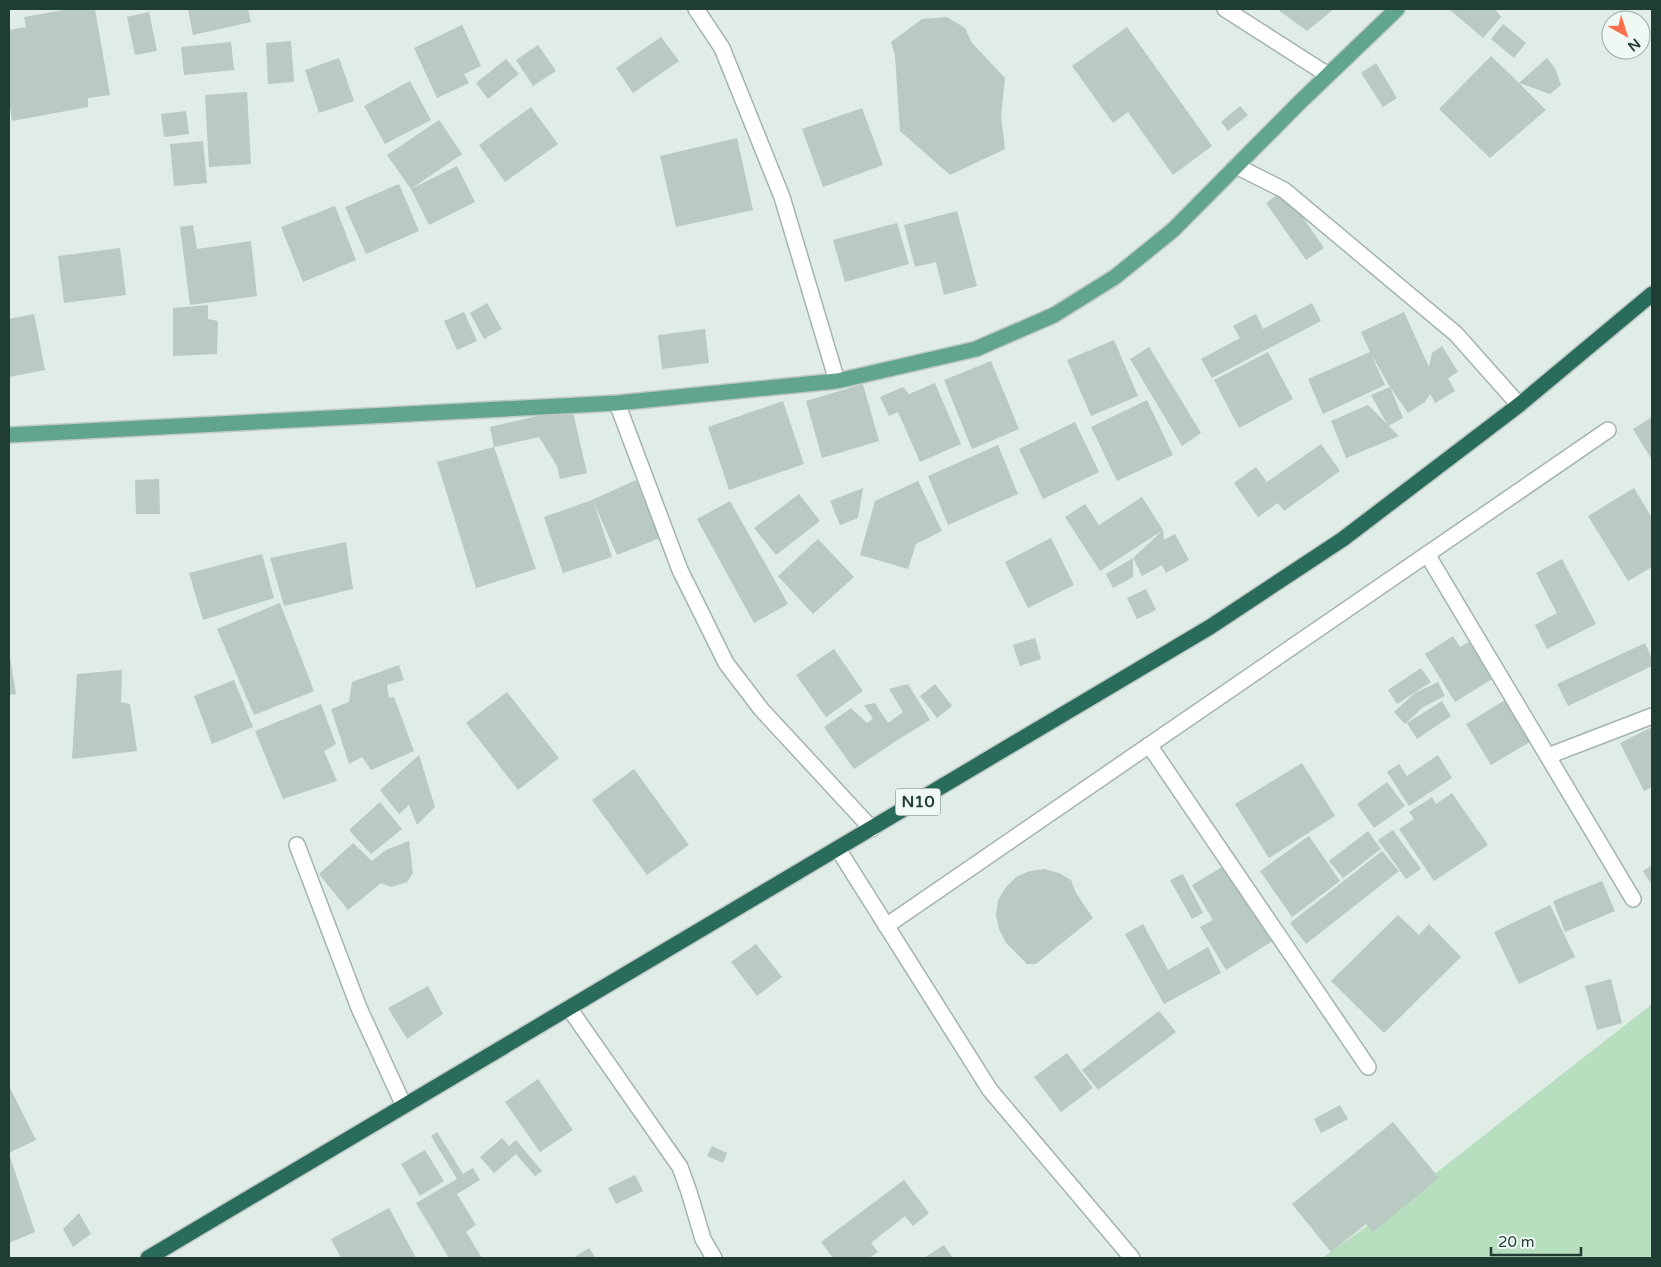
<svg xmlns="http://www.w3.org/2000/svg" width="1661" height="1267" viewBox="0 0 1661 1267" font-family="'Varela Round',sans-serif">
<rect width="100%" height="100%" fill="#e0ece6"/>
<path fill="#b7dfbf" d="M1652,1004V1258H1322L1377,1219Z"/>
<path fill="#b8cac1" d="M70,9H95L110,95L88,98V107L12,121L9,100V30L26,27L24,17Z
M188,9H248L251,22L193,35Z
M1277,9H1334L1307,31Z
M1449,9H1495L1501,17L1483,38Z
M149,12L157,51L135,55L127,17Z
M947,17L965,28L972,43L1005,78L1001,116L1005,149L950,175L900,131L895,55L891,42L922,19Z
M1503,24L1526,43L1514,58L1491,39Z
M462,25L481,66L464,74L469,83L437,98L414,48Z
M1127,27L1212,146L1173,175L1128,112L1113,123L1072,66Z
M661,37L679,61L633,93L616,68Z
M291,41L294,82L268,84L266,43Z
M231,42L234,70L184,75L181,47Z
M538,45L556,71L533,86L516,60Z
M1491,56L1519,83L1547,58L1555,68L1561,85L1550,94L1519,83L1546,110L1490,158L1439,109Z
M339,58L354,101L319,113L305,70Z
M506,59L519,74L488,99L476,83Z
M1376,63L1397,98L1383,107L1361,73Z
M410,81L431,120L385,144L364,106Z
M247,92L251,164L209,167L205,95Z
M1240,106L1248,115L1228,131L1221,122Z
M531,107L558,144L505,182L479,145Z
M862,108L883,165L823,187L802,129Z
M186,111L189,134L164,137L161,114Z
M439,120L462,154L411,189L457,166L475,202L429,225L411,189L387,155Z
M737,138L753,210L676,227L660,156Z
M203,141L207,183L174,186L170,144Z
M399,184L419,231L366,254L345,207Z
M1284,190L1324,248L1306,260L1266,203Z
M335,206L356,260L303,282L281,227Z
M957,211L977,286L944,295L936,262L915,267L904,225Z
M897,223L909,264L845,282L833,240Z
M193,225L197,249L251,241L257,296L190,305L180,227Z
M120,248L126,295L64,303L58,256Z
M487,303L502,329L484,339L470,313Z
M1312,303L1321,321L1212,378L1201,359L1240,338L1233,326L1256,314L1263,329Z
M208,305V319L218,321L217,354L173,356V308Z
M464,312L477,341L457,350L444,321Z
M1404,312L1429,367L1432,353L1442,346L1458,372L1448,378L1455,391L1435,403L1430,394L1425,402L1408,413L1390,387L1371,354L1385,385L1323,414L1308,379L1370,352L1361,332Z
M34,314L45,370L9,377V319Z
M705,329L709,363L662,369L658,335Z
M1114,340L1138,396L1091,416L1067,360Z
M1149,347L1201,433L1182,446L1130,359Z
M1268,352L1293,399L1239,428L1214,380Z
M991,361L1019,429L972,449L944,380Z
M935,383L961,444L920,462L898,412L889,416L880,397L903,387L909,394Z
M863,384L879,441L822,458L806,401Z
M1390,387L1403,418L1388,426L1371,395Z
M1147,400L1173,455L1117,481L1091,427Z
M783,401L804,464L729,490L708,427Z
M1368,405L1399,436L1346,458L1331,421Z
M572,408L587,473L560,479L557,466L539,437L494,447L490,427Z
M1652,417V460L1633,429Z
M1075,422L1099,472L1043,499L1019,449Z
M1321,444L1340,471L1284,511L1278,503L1258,517L1234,483L1256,467L1267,482Z
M998,445L1018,494L948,525L928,476Z
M494,447L536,569L476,588L437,462Z
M159,479L160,514H136L135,480Z
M636,480L660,538L617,555L594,503L612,557L563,573L544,517L592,500Z
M918,481L942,531L916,544L908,569L860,555L875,501Z
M863,488L858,518L840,525L830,501Z
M1634,488L1652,518V567L1628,581L1588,516Z
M799,494L820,521L776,555L754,528Z
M1142,497L1163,530L1164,540L1175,534L1189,560L1166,573L1162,565L1142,576L1133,558L1163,530L1100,571L1065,517L1085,504L1099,525Z
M730,501L788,604L754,623L697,519Z
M1051,538L1074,585L1028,608L1005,562Z
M818,539L854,577L813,614L778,576Z
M346,542L353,589L284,606L270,558Z
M262,554L274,598L203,620L189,573Z
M1133,558V577L1113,588L1106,574Z
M1562,559L1596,624L1547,649L1535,625L1557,613L1536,573Z
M1146,589L1156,610L1137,619L1127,598Z
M280,603L314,691L254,715L217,629Z
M1453,636L1460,647L1475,638L1497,676L1455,702L1425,654Z
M1035,638L1041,659L1020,666L1013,645Z
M1645,643L1652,659V666L1568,706L1557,684Z
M834,649L863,691L826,717L796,675Z
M9,651L16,694L9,695Z
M399,665L404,680L387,685L389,698L394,697L414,751L371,770L362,757L349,764L331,709L349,702L352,682Z
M1421,668L1431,682L1397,704L1388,690Z
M122,670L121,702L130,704L137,751L72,759L77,674Z
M234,680L253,727L212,744L194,696Z
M1438,682L1445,696L1423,707L1405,724L1394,712L1415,693Z
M908,684L930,720L899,739L854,769L824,727L851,708L867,723L873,719L864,705L875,703L888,723L903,712L889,689Z
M935,684L952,706L937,718L920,696Z
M507,692L559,758L518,790L466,723Z
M1510,697L1535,739L1491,765L1466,724Z
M1442,701L1451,716L1417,739L1407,723Z
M321,704L336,744L324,751L337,781L283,799L255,731Z
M1652,727V787L1644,791L1620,743Z
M419,755L435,807L417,825L409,805L399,814L380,790Z
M1438,755L1452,778L1409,806L1387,772L1399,764L1407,776Z
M1302,763L1335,816L1269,858L1235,804Z
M634,769L689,845L647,875L592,800Z
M1387,782L1405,806L1374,828L1357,804Z
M1452,793L1488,845L1434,881L1399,829L1414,819L1409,812L1432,797L1436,804Z
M380,802L402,829L371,854L349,830Z
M1393,830L1421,869L1406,879L1378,840Z
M1368,831L1381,849L1343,878L1329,861Z
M1309,836L1340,881L1292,917L1260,871Z
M409,841L413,873L407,882L391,887L381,883L348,910L319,874L353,843L372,861L386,850Z
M1382,851L1399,871L1306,944L1290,923Z
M1227,864L1276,939L1226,970L1200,927L1213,920L1192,885Z
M1652,865V885L1643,871Z
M1044,869L1059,873L1071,880L1076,893L1093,918L1036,964H1027L1006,943L999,929L996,915L998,900L1006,887L1016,877L1030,871Z
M1183,874L1203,913L1192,919L1170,880Z
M1602,881L1615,911L1565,932L1553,901Z
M1550,905L1575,957L1519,984L1494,932Z
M1398,915L1419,935L1429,924L1461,957L1384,1033L1331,981Z
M1143,924L1168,970L1208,947L1221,973L1164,1004L1125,934Z
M756,944L782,977L757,996L731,962Z
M1611,979L1622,1023L1597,1030L1585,986Z
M428,986L443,1014L407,1039L388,1008Z
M1159,1011L1176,1032L1098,1090L1082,1070Z
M1067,1053L1093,1088L1061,1112L1034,1077Z
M538,1079L573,1130L540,1152L505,1102Z
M9,1086L36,1140L9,1153Z
M1340,1105L1348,1119L1321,1133L1314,1119Z
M1393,1122L1439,1178L1373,1232L1366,1224L1331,1252L1292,1204Z
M437,1132L463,1174L473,1168L480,1180L457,1194L476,1225L466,1232L482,1258H449L416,1203L457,1179L431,1136Z
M502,1138L509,1146L516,1140L542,1171L535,1176L516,1154L494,1173L480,1157Z
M712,1146L727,1153L723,1163L707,1156Z
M425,1150L444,1181L420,1196L401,1164Z
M9,1154L35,1232L9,1243Z
M635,1175L643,1191L616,1204L608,1188Z
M904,1180L929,1213L913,1226L905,1216L871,1243L878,1252L869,1258H833L821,1242Z
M389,1208L416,1258H341L331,1239Z
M79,1213L91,1234L73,1247L63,1229Z
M944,1245L953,1258H924Z
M589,1248L596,1258H573Z"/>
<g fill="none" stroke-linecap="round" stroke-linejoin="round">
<g stroke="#a2b4ad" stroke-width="18">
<path id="minor" d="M696,9L722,48L782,197L837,381
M1225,9L1328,75
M1236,166L1284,190L1456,334L1519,405
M617,403L680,570L726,663L761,709L872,829
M1427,554L1633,899
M1149,745L1368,1067
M1548,756L1652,716
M297,845L359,1008L404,1106
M838,849L990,1090L1132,1258
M886,926L1608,430
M569,1008L680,1167L689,1192L703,1239L714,1258"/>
</g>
<g stroke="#c0c9c6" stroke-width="18">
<path id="major" d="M9,435L617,403L837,381L976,349L1054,315L1115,277L1173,230L1301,101L1397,9"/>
</g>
<g stroke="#c0c9c6" stroke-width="18">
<path id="highway" d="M148,1258L1210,627L1343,539L1519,405L1652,294"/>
</g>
<use href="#minor" stroke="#fff" stroke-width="15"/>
<use href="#major" stroke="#61a590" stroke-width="15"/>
<use href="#highway" stroke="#296c5b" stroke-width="15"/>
</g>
<g text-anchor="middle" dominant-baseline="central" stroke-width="5" stroke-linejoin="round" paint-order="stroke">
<rect fill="#f0f8f4" stroke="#5e756e" stroke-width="1" x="895.5" y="788.5" width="45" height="27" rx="4"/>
<g font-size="16" font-weight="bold" fill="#1f3d34">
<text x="918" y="802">N10</text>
</g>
</g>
<rect width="1661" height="1267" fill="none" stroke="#1f3d34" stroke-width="20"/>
<g transform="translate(1626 35) rotate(141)"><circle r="24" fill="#f0f8f4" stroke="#9cada7"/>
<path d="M0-4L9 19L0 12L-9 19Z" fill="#fc704d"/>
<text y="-8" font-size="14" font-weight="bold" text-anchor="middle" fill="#1f3d34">N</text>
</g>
<path d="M1491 1247v8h90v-8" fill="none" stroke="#1f3d34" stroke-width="2.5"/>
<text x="1498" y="1247" font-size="15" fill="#1f3d34" stroke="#f0f8f4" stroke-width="4" paint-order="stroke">20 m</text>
</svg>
